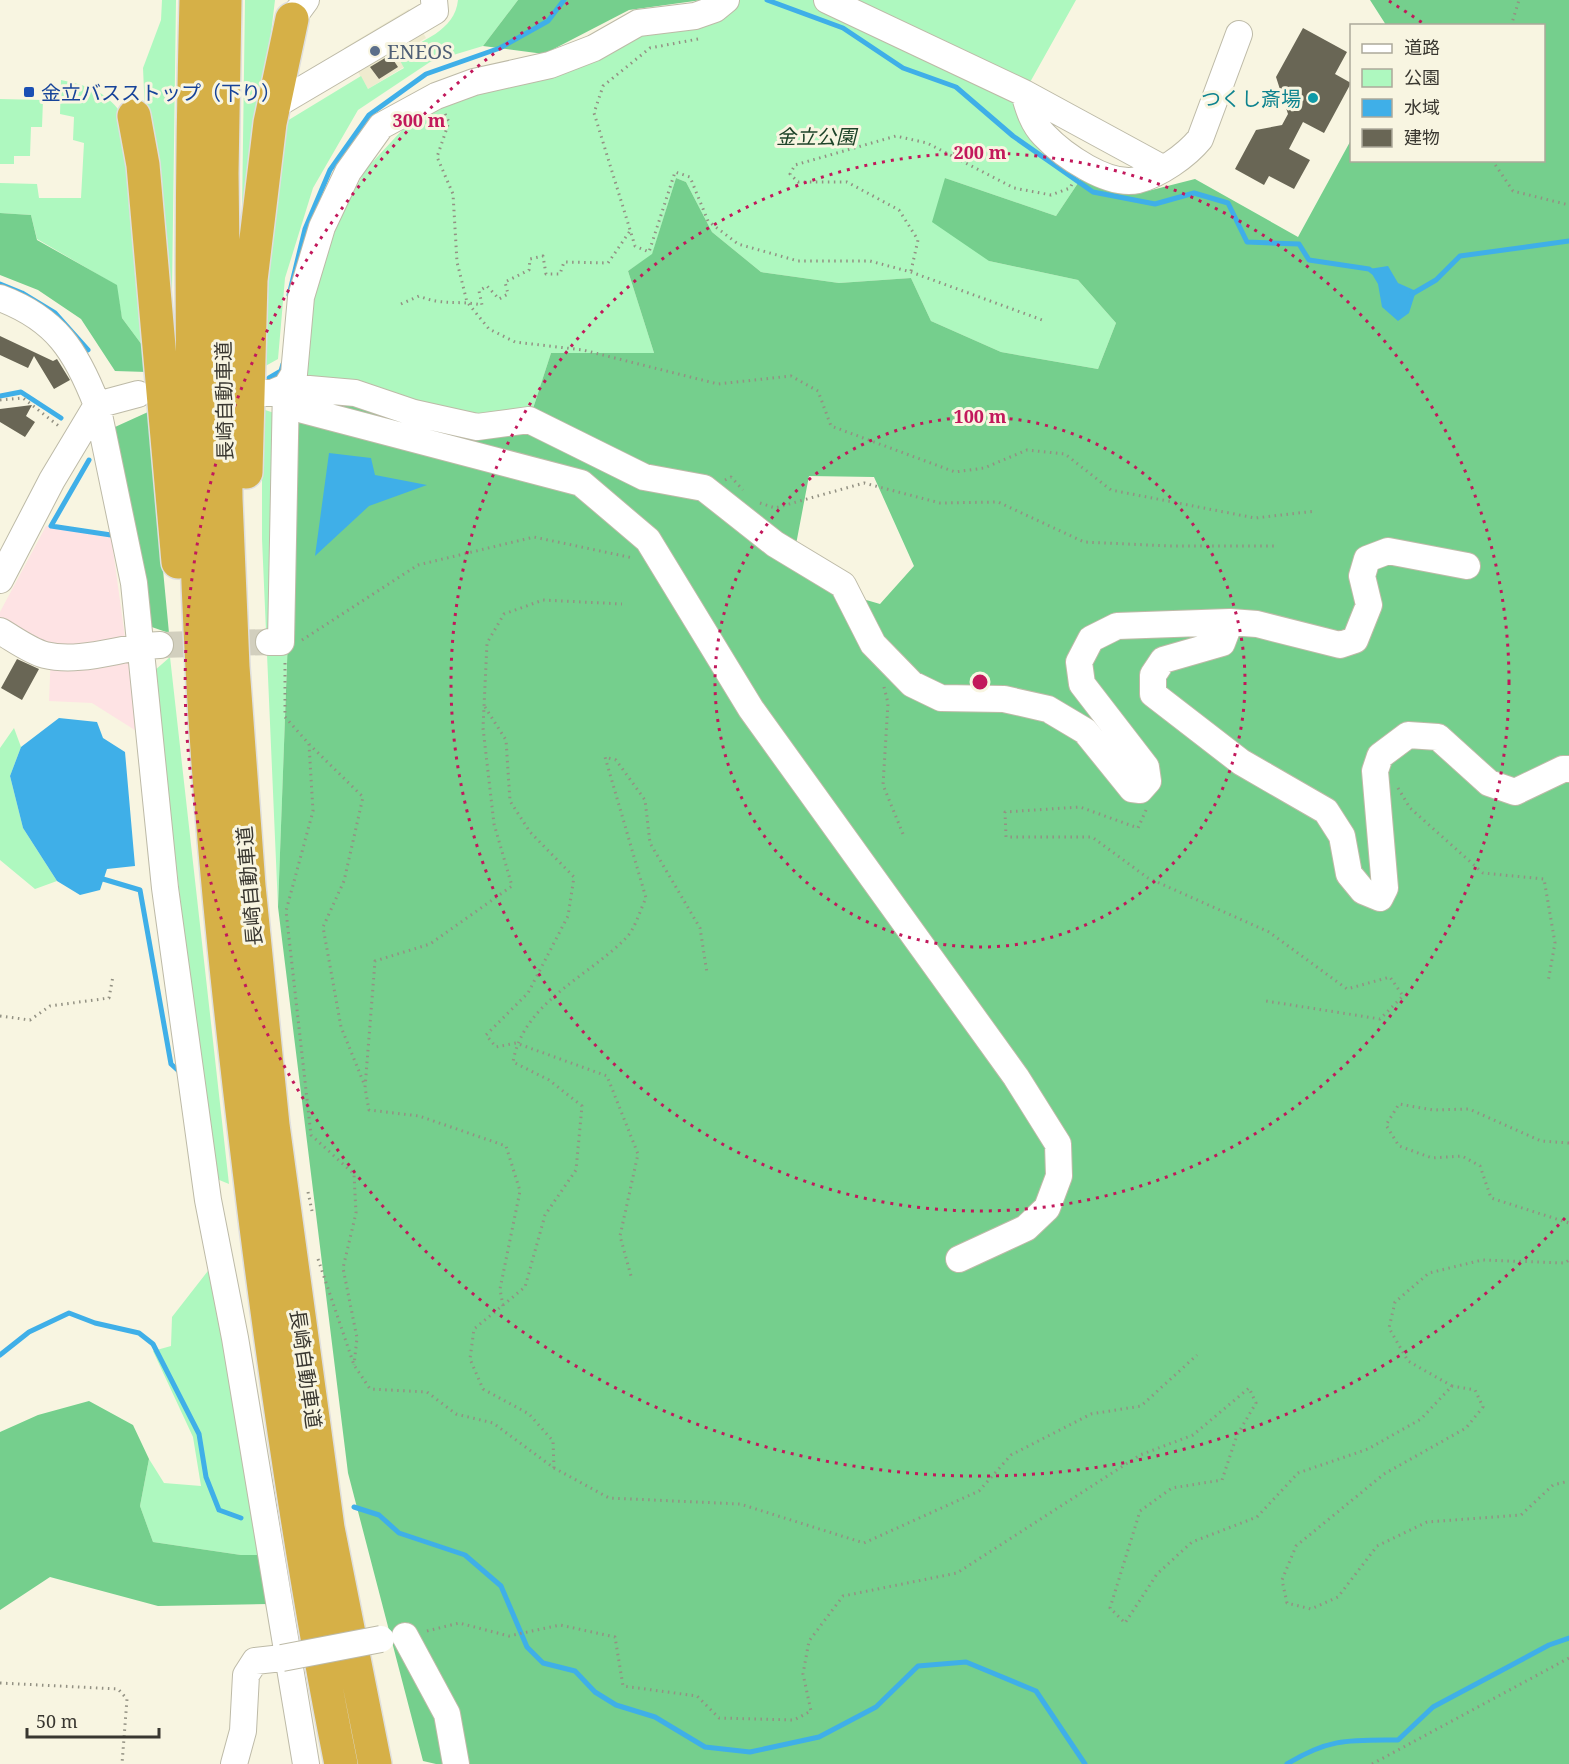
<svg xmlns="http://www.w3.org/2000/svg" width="1569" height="1764" viewBox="0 0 1569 1764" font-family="'Noto Serif','Noto Sans JP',serif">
<rect width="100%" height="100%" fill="#f8f5e1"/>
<path fill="#efebcf" d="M409,9L426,38L397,55L404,67L368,89L344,48Z"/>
<path fill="#fee3e4" d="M46,526L111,535L138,732L92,703L49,701L51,653L0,628V612Z"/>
<path fill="#aef8bf" d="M162,0H176L171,364L146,135L143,68L161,20Z
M245,0H275L241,283Z
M458,0H518L483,46L430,62L358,110L313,188L285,278L278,359L260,369L282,124L361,76L368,89L404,68L397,55C421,41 455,31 458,0Z
M739,0H1076L1024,93L1082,177L1056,216L945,178L989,261L1078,280L1116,323L1098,369L1001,352L931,321L911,278L839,283L761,272L712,232L686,182L676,178L652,255L628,271L654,353H551L528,424L304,392L309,306L324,248L366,169L405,127L457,99L643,32L716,21Z
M61,80C92,87 106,91 125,118L145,349L122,318L116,285L37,239L31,215L0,213V183L37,184L39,198H81L84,143L73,140L74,117L60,114Z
M0,99L43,100L42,127H31L30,156H14V164H0Z
M262,409L296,420L278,907L262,539Z
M170,657L229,1184L212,1177L154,671Z
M14,728L21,747L10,776L23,828L57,881L35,889L0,860V748Z
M211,1267L261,1555H241L153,1542L140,1506L149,1459L164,1483L201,1486L193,1437L153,1351L171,1346L172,1317Z"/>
<path fill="#75cf8d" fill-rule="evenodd" d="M518,0H702L629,10L544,54L483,46Z
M1370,0H1569V1764H436L423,1761L348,1473L278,907L296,420L304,392L528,424L551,353H654L628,271L652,254L676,178L686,182L712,232L761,272L839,283L911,278L931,321L1001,352L1098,369L1116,323L1078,280L989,261L932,222L945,178L1056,216L1082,177L1140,193L1195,179L1298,237L1351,140L1352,160H1544V26L1386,25ZM809,476L874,477L914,566L880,604L825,588L794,555Z
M0,213L31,215L37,240L117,285L122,318L145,349L147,372L115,371L81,319L38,290L0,275Z
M148,412L169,633L146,625L115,427Z
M89,1401L133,1425L149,1459L140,1506L153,1542L241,1555H261L268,1604L158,1606L50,1577L0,1610V1432L38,1415Z"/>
<path fill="#3fafe8" d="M1388,266L1398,283L1416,291L1409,313L1398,321L1382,307L1378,284L1369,269Z
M329,453L371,458L375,475L427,485L369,506L315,556Z
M59,718L97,722L103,738L125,752L135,866L107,869L100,890L80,895L57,881L23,828L10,776L21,747Z"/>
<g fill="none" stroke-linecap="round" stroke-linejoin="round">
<path stroke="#3fafe8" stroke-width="5" d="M767,0L843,28L903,68L956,87L1013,136L1093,192L1155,204L1194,193L1228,203L1247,242L1299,244L1309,260L1369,269L1373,272
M0,284L22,293L55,313L88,350
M1412,294L1436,280L1460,256L1569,241
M289,295L305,229L330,170L369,115L426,74L500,48L548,21L564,0
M269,378L281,371L283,364
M0,396L21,392L61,418
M89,460L51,526L111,535
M103,879L140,890L171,1064L182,1074
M0,1355L29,1332L69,1313L95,1323L139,1333L153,1344L199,1434L206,1477L219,1510L241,1518
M354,1507L379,1515L399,1533L465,1555L501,1586L527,1647L543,1663L575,1671L595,1692L616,1705L655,1717L705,1747L750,1752L819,1737L876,1707L918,1666L966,1662L1036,1691L1085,1764
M1287,1764C1329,1738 1350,1740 1398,1740L1433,1707L1549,1645L1569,1638"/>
</g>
<path fill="#696655" d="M1303,28L1347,52L1335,74L1351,83L1324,133L1303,122L1289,149L1310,160L1294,189L1269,176L1264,185L1235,169L1256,130L1282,125L1288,114L1276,77Z
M390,55L398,67L379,79L370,67Z
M0,336L53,361L57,359L70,380L54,389L34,356L28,368L0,355Z
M32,405L26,416L35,422L25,437L0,422V409Z
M17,659L39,669L22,700L1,688Z"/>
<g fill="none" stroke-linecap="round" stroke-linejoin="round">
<path stroke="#d2cfbe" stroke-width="26" stroke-dasharray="26 13" stroke-linecap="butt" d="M160,645L269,642"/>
<g stroke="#bdbaa7" stroke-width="28">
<path id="minor" d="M827,0L1024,93L1162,168
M292,19L306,0
M1024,93C1028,108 1033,124 1044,135C1063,155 1108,187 1138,180C1160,174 1186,156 1200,139L1239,34
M274,106L435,11L434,0
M0,298C56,319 76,351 97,405L134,583L165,888L208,1200L235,1338L306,1764
M286,387L303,410L581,483L648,540L751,709L1016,1077L1058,1144L1059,1176L1047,1208L1026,1228L959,1259
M260,393H272L286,387L355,393L414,413L477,427L529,420L644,477L704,488L775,544L843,585L873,644L912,684L941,698L1004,699L1048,709L1085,731L1132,789L1140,790L1148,781L1146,767L1082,684L1079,662L1091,639L1117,626L1230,622L1222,643L1163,660L1153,675V694L1241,762L1326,811L1342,836L1349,874L1363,891L1380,898L1385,888L1375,771L1380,756L1408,735L1438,737L1489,783L1515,792L1563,769H1569
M0,580L52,480L97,405L138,394
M1230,622L1257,624L1340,645L1355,640L1369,605L1362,576L1367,559L1388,551L1467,566
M0,631C14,639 30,651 45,655C82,664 123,646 160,645
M269,642H281L286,387L294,374L301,297L322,227L348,172L381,126L436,96L474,82L550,65L594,48L638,23L695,16L715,9L726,0
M405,1636L447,1714L456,1764
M234,1764L243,1731L246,1675L255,1661L282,1658"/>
</g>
<g stroke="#dfdfde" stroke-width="36">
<path id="highway" d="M196,0C190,223 190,446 202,668C212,856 233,1041 256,1227C279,1407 305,1587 341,1764
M225,0L222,173L226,499L233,667L249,886L273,1125L328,1528L375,1764
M134,116L143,165L178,562
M246,472L251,280L270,123L292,19"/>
</g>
<path stroke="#939183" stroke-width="3" stroke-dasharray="1.5 4.5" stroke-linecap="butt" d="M1511,26L1519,0
M698,39L650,48L603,86L594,113L635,246L649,252L675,172L690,177L708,221L738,244L798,261H870L911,272L1045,321
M445,114L449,122L437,157L453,194L457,262L467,302L489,329L515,342L583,350L718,384L791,376L818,391L831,426L955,472L984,468L1027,450L1065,454L1111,490L1255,518L1316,511
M1492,160L1513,191L1569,205
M911,271L918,240L899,210L847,182H798L790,174L795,165L896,136L927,143L1014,188L1051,195L1070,188L1073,182
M401,304L419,296C443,306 457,300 482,305L479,291L487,286L499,299L508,294L505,282L529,270L530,259L543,256L546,274H560L564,262L608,263L630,231
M0,400L23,398L60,427
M725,480L731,477L743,490
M760,503L775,508L864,483L940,503L998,502L1084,542L1170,546H1278
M302,640L418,565L534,537L633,558
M285,663V717L309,744L313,811L286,911L311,1135L354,1174L356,1213L343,1268L357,1338L354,1365
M884,687L888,703L883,785L903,834
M485,707L506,740L510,801L530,832L574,877L568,916L528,993L486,1035L496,1047L516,1043L607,1076L638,1154L620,1236L631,1276
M309,744L363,797L344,881L323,927L341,1027L365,1086
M1398,788L1410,808L1483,873L1544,879L1555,943L1548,982
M1146,810L1138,828L1080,807L1005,812L1006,837H1092L1148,878L1269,932L1347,989L1390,977L1403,996L1380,1019L1266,1001
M0,1016L30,1020L50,1006L109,998L113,976
M1569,1143L1541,1141L1469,1109L1433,1110L1399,1104L1386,1125L1399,1146L1432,1158L1462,1156L1480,1166L1491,1198L1569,1223
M308,1192L312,1211
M318,1259L354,1365L370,1389L427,1392L456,1414L493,1423L554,1468L609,1498L740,1504L864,1543L979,1491L1011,1455L1091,1414L1141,1406L1197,1355
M503,1306L500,1289L520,1191L506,1146L419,1116L369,1110L365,1088L375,961L430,944L512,886L494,824L483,728L487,643L504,614L543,600L622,604
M1452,1386L1408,1361L1389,1328L1395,1302L1429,1273L1482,1260L1565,1263L1569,1260
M554,1468L553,1441L529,1414L483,1389L470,1359L474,1329L525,1287L545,1215L576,1170L582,1106L549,1080L513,1062C523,1003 586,978 625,939C635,930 640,910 646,898L605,757L616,760L645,800L650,843L700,928L707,973
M427,1631L459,1623L509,1636L560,1625L615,1637L623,1686L697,1696L719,1718L794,1720L811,1711L803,1674L809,1641L843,1596L957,1573L1140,1455L1193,1435L1249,1388L1256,1403L1237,1435L1222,1480L1172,1488L1140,1511L1110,1608L1125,1623L1157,1574L1192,1542L1257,1517L1298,1473L1368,1449L1421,1419L1452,1386L1475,1390L1483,1407L1466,1428L1384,1474L1296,1546L1282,1580L1287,1603L1311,1609L1338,1597L1377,1546L1427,1522L1521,1515L1553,1485L1569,1481
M0,1683L118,1689L127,1699L122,1764
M1372,1764L1569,1658"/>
<use href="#minor" stroke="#fff" stroke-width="26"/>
<use href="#highway" stroke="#d6b047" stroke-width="33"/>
<g stroke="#bdbaa7" stroke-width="28" stroke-linecap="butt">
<path id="minor-bridge" d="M282,1658L381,1639"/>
</g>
<use href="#minor-bridge" stroke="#fff" stroke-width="26"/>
</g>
<g fill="none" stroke="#c2185b" stroke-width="3" stroke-dasharray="3 6">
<circle cx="980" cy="682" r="265"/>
<circle cx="980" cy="682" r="529"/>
<path d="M1565 1218A794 794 0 1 1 571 1M1389 1A794 794 0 0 1 1424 24"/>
</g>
<circle fill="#5c6f8a" stroke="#f8f5e1" stroke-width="2" cx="375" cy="51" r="6"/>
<rect fill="#1a4fb4" stroke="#f8f5e1" stroke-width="2" x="23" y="86" width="12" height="12" rx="3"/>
<circle fill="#0f9aa8" stroke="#f8f5e1" stroke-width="2" cx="1313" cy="98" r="6"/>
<g text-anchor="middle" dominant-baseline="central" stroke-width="6" stroke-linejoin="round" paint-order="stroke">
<g font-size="20" fill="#4e5e75" stroke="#f8f5e1" text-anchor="start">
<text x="387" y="51">ENEOS</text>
</g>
<g font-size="20" fill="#164399" stroke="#f8f5e1" text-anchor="start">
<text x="41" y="92">金立バスストップ（下り）</text>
</g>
<g font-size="20" fill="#0d838f" stroke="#f8f5e1" text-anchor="end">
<text x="1301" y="98">つくし斎場</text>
</g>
<g font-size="20" font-style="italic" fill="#1d4328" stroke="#f8f5e1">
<text x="816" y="136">金立公園</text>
</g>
<g font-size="20" fill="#393730" stroke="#f8f5e1">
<text transform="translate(224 401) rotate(-91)">長崎自動車道</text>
<text transform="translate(249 886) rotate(-95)">長崎自動車道</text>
<text transform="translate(306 1369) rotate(82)">長崎自動車道</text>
</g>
</g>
<circle cx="980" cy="682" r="9" fill="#c2185b" stroke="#f8f5e1" stroke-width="3"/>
<g font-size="18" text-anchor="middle" font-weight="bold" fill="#c2185b" stroke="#f8f5e1" stroke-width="6" stroke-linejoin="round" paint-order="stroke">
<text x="419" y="127">300 m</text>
<text x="980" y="159">200 m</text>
<text x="980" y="423">100 m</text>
</g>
<rect x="1350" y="24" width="195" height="138" fill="#f8f5e1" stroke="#aca99a" stroke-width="1.5"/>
<rect x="1362" y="44" width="30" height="9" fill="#ffffff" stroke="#aca99a" stroke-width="1.5"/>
<text x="1404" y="54" font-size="18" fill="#393730">道路</text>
<rect x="1362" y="69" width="30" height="18" fill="#aef8bf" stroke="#aca99a" stroke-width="1.5"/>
<text x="1404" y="84" font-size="18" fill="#393730">公園</text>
<rect x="1362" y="99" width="30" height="18" fill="#3fafe8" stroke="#aca99a" stroke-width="1.5"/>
<text x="1404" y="114" font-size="18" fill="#393730">水域</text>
<rect x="1362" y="129" width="30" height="18" fill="#696655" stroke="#aca99a" stroke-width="1.5"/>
<text x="1404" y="144" font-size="18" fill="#393730">建物</text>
<path d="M27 1728v9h132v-9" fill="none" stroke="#393730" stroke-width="3"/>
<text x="36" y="1728" font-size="18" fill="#393730" stroke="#f8f5e1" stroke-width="4.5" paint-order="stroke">50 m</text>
</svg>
